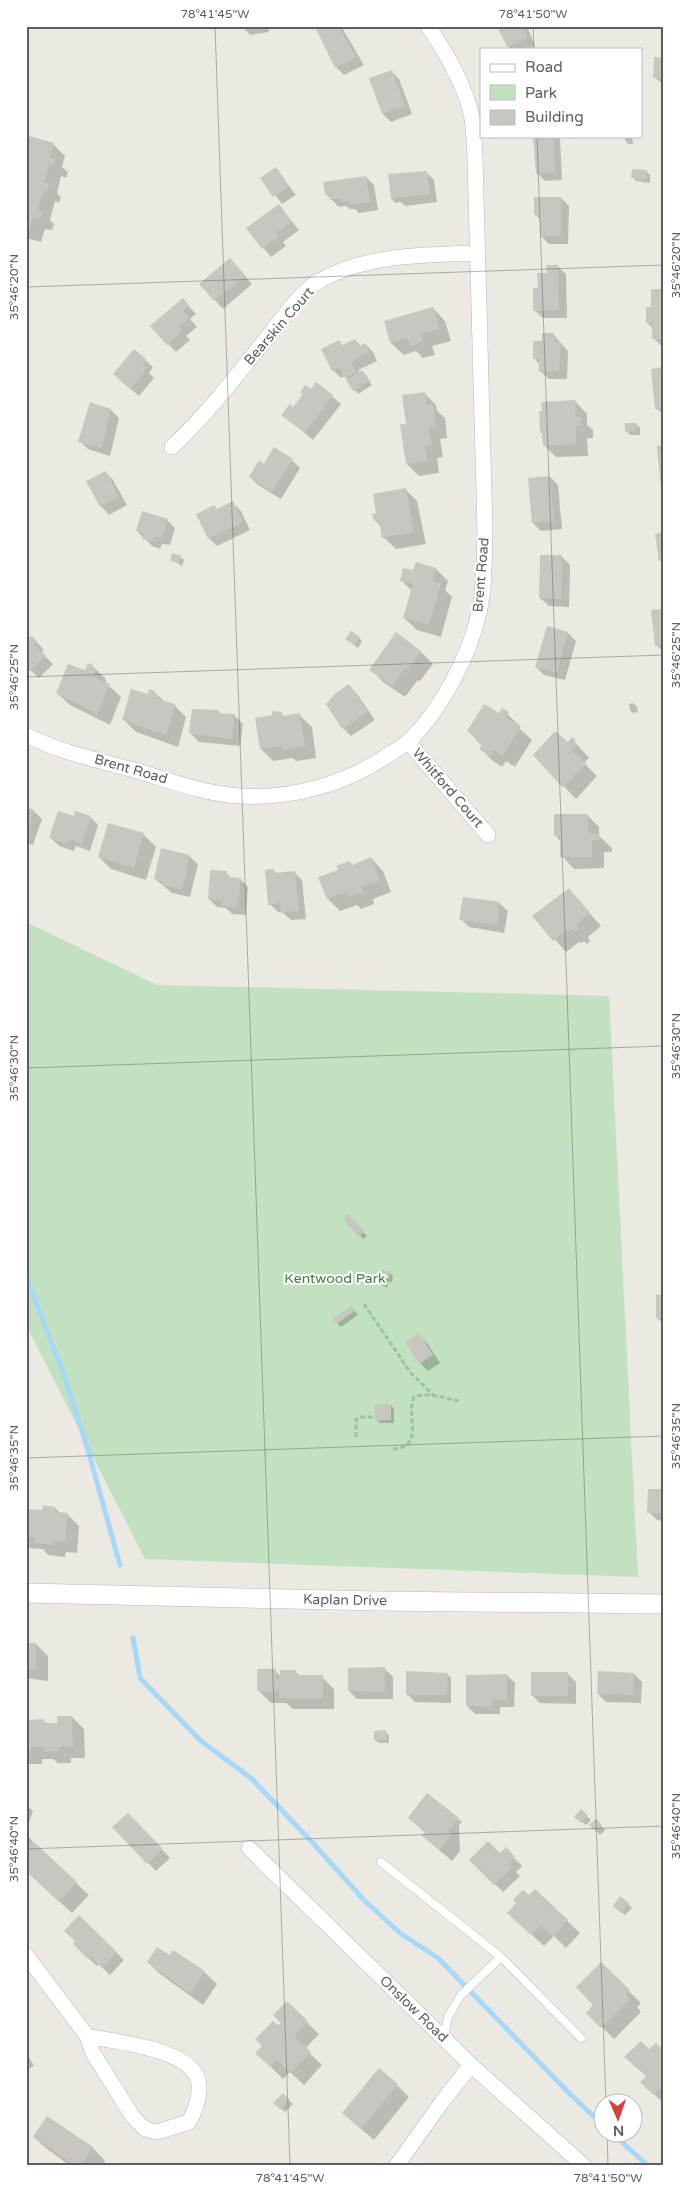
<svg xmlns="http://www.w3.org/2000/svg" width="690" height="2191" viewBox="0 0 690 2191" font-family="'Varela Round',sans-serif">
<rect width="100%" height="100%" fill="#ebe9e1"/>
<path fill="#c1e1c0" d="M26,922L157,985L609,996L638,1577L145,1559L26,1325Z"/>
<path fill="#0003" d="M242,26H268L269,32L250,35Z
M324,26H341L364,65L344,75L336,67Z
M504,26H527L535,46L529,49H510L500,30Z
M664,59V86L655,77Z
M391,71L399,79L412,114L391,122L383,114Z
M26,136L53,144L65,156L62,167L68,172L66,178L61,176L57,193L61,197L59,203L55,201L50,220L54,224L52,230L45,229L41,242L26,238Z
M535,136H558L560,139L562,180L545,181L537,173Z
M625,136H632L633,144H628L625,140Z
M275,168L296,195L282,204L262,178Z
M426,172L434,180L437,202L405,206L401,202L395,203L392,199Z
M647,172L650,175V183L636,181L633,177Z
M366,177L374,185L378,210L359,213L355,209H350L346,206L339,207L326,194Z
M561,198L569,206L568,244H549L541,236V220L535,214Z
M279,206L299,230L283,242L286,246L271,257L248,228Z
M557,266L566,274L567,318H543L534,310L539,289L548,274Z
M238,268L252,284L223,309L201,284Z
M664,290V346H662L653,338V329L647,322Z
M182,299L196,314L190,319L197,327L186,336L190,340L176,352L168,344Z
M433,308L445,321L451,341L432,346L435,355L423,358L416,351L404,355L391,343L385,322Z
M553,334L568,351L567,379H549L540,371V365L535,359L543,342Z
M355,340L361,346L365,344L373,352L377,361L358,370L360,373L362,371L366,375L372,385L358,394L345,376L341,378L333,370L339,342L343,346Z
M145,360L153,367L149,373L154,378L139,396L122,382Z
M664,369V415L656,408Z
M317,384L341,404L313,440L283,414L294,409Z
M424,393L436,405L437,411L445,418L447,438L440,439L443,457L437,458L439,473L419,476L407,464V425Z
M575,401L587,414V425L593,430V438H587L588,456L556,457L544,445Z
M111,410L119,418L110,456L88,449L80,441Z
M636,424L640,428V435H630L627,432Z
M292,460L300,468L281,499L258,485L250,477L265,465Z
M105,472L113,480L127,505L109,515L101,506L88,482Z
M550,477L558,485L562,529L541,531L533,523Z
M405,489L417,501L426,544L396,549L383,537L381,527L375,520L378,514Z
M233,503L241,511L250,530L217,546L209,538L218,510Z
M167,520L175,528L170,545L162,544L160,549L152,546L137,531Z
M180,557L184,560L182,566L172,560Z
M562,557L570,565L569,607L549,606L540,598Z
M436,569L448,581L445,590L452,597L441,637L417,630L404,618L412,591L401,580L414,572Z
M664,610V652L656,645Z
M568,633L576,641L565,680L544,675L536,667Z
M32,637L44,650L41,652L53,664L39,678L26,666Z
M359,638L362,641L358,648L347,639Z
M421,652L433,664L420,681L418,680L405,697L383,682L371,669Z
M92,666L105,678L107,684L121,697L110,725L70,705L57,693Z
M349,686L357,694L375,720L351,736L343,728Z
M154,692L165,702L174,705L186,717L178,747L136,732L123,719Z
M633,703L637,707L638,712L633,713L630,710L629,704Z
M503,710L520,726L519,728L532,740L515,767L506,761L502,767L493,761L481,749L483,746L468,731L499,715Z
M218,711L221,714L235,716L243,724L240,746L199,742L191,734Z
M282,714L285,717L299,715L312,727L316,758L296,761L293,758L273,761L261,749Z
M572,739L589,758L584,763L597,776L576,799L535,755L568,744Z
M26,809L34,811L42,819L33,845L26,843Z
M587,815L599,827V836L612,848V852H604V868L574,869L562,856L561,842L556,836Z
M75,817H90L98,825L90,851L76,846L74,851L59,846L51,838Z
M144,835L156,847L146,880L111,869L99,857Z
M189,856L198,864L190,897L172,893L155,879Z
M371,858L383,871L391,892L373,899L374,904L361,909L357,905L340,911L328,899L339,870L350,862L353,866Z
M273,870L277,874L294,872L302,880L306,919L291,920L282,912H278L270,904Z
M226,873L232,879H240L248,887L246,915L232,914L226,908L217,907L209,899Z
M569,890L601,926L588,937L590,941L587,944L584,941L581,943L579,942L566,952L534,916Z
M499,903L508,911L504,933L469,927L461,919Z
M348,1216L367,1236L363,1239L345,1219Z
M381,1272H389L393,1276L392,1282H388L387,1288L380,1284Z
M664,1296V1324L657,1318Z
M351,1307L358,1315L341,1327L337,1323Z
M419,1335L427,1343L440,1363L428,1371L420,1363Z
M391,1405L394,1409V1423H380L376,1419Z
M664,1491V1521L657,1520L649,1512Z
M55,1508L60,1513L67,1514L79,1526L77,1553L66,1552L65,1557L48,1555L43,1549L29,1548L28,1553L26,1552V1510L42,1512Z
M26,1644H36L48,1656V1681L26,1678Z
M385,1669L393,1677V1699H357L349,1691Z
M275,1671L281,1677L295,1672L300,1676L322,1677L334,1689V1709H293L286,1703H271L259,1691Z
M447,1674L451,1678V1703L415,1702L407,1694Z
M568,1674L576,1682V1704L540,1703L532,1695Z
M634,1674L642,1682L641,1703L606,1702L598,1694Z
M507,1675L515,1683L514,1707H500V1714H475L467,1706Z
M72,1717L84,1729L85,1758H71V1763H58L53,1759H42V1764H30L26,1761V1726L44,1721L47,1724H58Z
M385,1732L389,1735V1743H379L375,1740Z
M26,1804L33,1811L26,1831Z
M581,1811L591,1820L586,1825L576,1817Z
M410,1818L458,1819L462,1822L459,1825L460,1851L452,1861L423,1836L425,1833Z
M596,1820L605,1830L600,1835L591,1825Z
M136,1822L170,1858L156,1871L114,1827Z
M26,1833L33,1842L89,1895L72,1913L26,1871Z
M506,1849L522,1866L516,1872L520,1876L503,1892L471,1860L500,1855Z
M535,1891L580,1933L566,1948L554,1936L544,1946L509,1913Z
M628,1904L632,1908L625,1915L618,1910Z
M79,1917L124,1960L110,1975L99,1964L97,1966L82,1952Z
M174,1952L204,1972L217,1984L203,2005L160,1974L148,1962L170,1957Z
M601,1964L641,2003L637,2007L641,2012L614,2039L588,2013L595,2005Z
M287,2003L319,2034L305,2049L322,2065L304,2085L290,2072L283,2079L257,2053L282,2023Z
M649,2051L664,2052V2104L642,2082L647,2077L626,2058Z
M26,2052L34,2066L26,2070Z
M397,2085L409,2097L374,2140L343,2113Z
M283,2095L293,2104L285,2112L275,2103Z
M47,2118L93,2148L105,2161L102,2165H69L47,2149L34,2137Z"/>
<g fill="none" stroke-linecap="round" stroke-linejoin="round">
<path stroke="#a6d8f7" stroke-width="5" d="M26,1276L64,1375L88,1450L120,1565
M133,1638L140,1678L201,1741L251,1778L313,1843L364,1900L400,1933L438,1958L572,2096L602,2124
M613,2134L647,2165"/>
</g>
<path fill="#c9c5c0" d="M321,26H339L356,57L335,68L316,29Z
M503,26H523L528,38L507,47L499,30Z
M654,57L664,58V78H653Z
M392,70L405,106L382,114L369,78Z
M26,135L54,143L50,157L56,159L54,166L49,165L44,183H50L47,191L43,190L37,210L42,211L40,219L33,217L29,231L26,230Z
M533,136H553L555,172L536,174Z
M276,167L289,186L273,197L260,178Z
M632,169L647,170L646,179L631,178Z
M427,171L430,194L391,199L388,174Z
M366,176L370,202L349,205V201L340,202V198L330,200L329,194L325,195L323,182Z
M534,197H561V236H540V215H534Z
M279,204L292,222L276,233L279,237L262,249L246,228Z
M230,258L245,275L214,301L199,284Z
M546,265H558L559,310L533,311V288H538L537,273H547Z
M651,289H664V339H652V323H646V307H651Z
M183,298L189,305L183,311L190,318L179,327L183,331L167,345L150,326Z
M433,307L440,329L421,334L423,342L410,346L408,338L390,343L384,321Z
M542,333H554V342H561L559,371L539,372V359H533V341H542Z
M355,339L359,346L365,343L370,352L351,362L356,372L344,378L339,367L332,371L321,349L339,340L342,345Z
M134,349L146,359L142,364L147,369L130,389L113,374Z
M664,367V408L655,409L651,369Z
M362,370L369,381L353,391L346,380Z
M316,382L333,395L305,433L281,415L290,404L293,407L303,394L300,392L305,385L311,389Z
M425,392L427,405L433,404L436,426L429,427L432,445L425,446L427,461L406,464L400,424H406L402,395Z
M575,400L576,417H581V426H576V444L543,446L542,433H540L539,411H542L541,402Z
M90,402L111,409L102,448L78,442Z
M625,423H637V431L625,432Z
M664,445V489H661L657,446Z
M274,447L293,459L272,492L249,477L259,460L264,464Z
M106,471L119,497L100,507L86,481Z
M550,476L554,521L532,523L528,478Z
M406,488L414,532L382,538L379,520L374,521L372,514L376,513L373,494Z
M233,501L243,522L208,539L196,514L214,505L217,509Z
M142,511L168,519L162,537H154L152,542L142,539L144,534L136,531Z
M664,532V560L659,561L655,534Z
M172,553L181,556L179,563L170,561Z
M540,555H562L561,599L539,598Z
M416,562L436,568L433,581L441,583L429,625L403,618L413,584L400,581L403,568L413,570Z
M664,609V645L655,646L651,610Z
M547,626L568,632L557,673L535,667Z
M351,631L360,637L354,645L345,639Z
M396,632L421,651L408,670L405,668L392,686L369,670Z
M32,636L37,641L34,644L46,656L30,671L26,668V639Z
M88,663L93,665L92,667L96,669L93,677L110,684L97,714L56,693L68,664L85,670Z
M349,684L368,712L342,729L326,704L336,693Z
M131,689L148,694L149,689L155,691L154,694L158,695L157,699L175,704L166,735L122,720Z
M484,704L499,713L502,708L509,712L506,717L521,727L502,756L494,750L490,756L479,749L482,745L476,741L477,738L467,731Z
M192,709L219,710L218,713L235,714L232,739L189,734Z
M272,711L282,712L283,716L300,713L305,746L283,750L282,746L260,749L255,718L272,715Z
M555,731L568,742L572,737L576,740L574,742L577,746L572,751L586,763L563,788L533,755Z
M26,807L34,810L27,832H26Z
M58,811L74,816L75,811L91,816L82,844L68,839L66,843L49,838Z
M554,814H588V832L600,835V840H592V857H560V836H554Z
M108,823L144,833L134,868L98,857Z
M161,848L190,855L182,890L162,885L163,882L154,879Z
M371,857L380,880L361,887L363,892L348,897L346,892L327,899L318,877L338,870L336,866L350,861L352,865Z
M274,869V873L295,871L299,911L281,913L280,903L268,905L265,870Z
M210,870L227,871V877L241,878L238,907L222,906L223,900L208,899Z
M569,888L590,913L576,925L579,928L574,932L572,929L568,932L567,930L553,941L532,916Z
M463,897L500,902L497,925L459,920Z
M348,1214L364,1231L359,1237L343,1219Z
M380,1270L390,1271L389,1279L385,1278L384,1285H379Z
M656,1295H664V1318H656Z
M351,1306L355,1311L336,1324L332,1319Z
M419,1333L433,1355L419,1364L405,1342Z
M375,1404H391V1420H375Z
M648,1489H664V1513H647Z
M43,1505L55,1507V1512L68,1513L65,1542L54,1541L53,1545L35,1543V1538L26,1537V1509L42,1510Z
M26,1643H36V1670L26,1668Z
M385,1667V1692L348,1691V1668Z
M257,1669H276V1678H280V1670H296V1675H323V1698H279V1689H276V1692L257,1691Z
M406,1671L448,1673L447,1695H406Z
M598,1671L634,1673L633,1695L597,1694Z
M531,1672H568V1696H531Z
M507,1674V1700H493L492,1706H466V1675Z
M57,1716H72L73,1746L59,1747V1751L44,1752V1747H31V1752H26V1724H29V1720L44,1719V1723H57Z
M386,1730V1740H374V1731Z
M427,1793L459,1818L448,1831L452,1834L439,1850L422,1836L425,1832L408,1818Z
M581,1809L588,1815L581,1823L574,1817Z
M128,1813L163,1849L147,1864L112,1827Z
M596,1819L602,1825L596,1832L589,1825Z
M33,1841L77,1882L59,1902L26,1871V1849Z
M488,1841L500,1853L506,1847L515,1857L509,1863L513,1867L494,1885L469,1860Z
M535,1889L568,1920L553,1937L541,1925L531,1935L507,1913L516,1903L513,1900L523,1890L529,1895Z
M620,1896L629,1903L621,1913L613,1906Z
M79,1915L117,1952L102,1968L90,1957L88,1959L73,1944L75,1941L64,1931Z
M157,1947L170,1955L173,1950L205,1971L190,1994L147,1962Z
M601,1962L630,1990L626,1994L630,1999L601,2028L586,2013L593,2005L576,1987Z
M287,2001L308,2021L294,2036L311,2052L291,2073L277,2060L270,2067L255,2053L262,2046L255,2039L273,2021L278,2025L281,2023L273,2015Z
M641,2041L649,2049L656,2043L664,2051V2085L653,2095L640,2082L646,2076L624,2057Z
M379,2068L398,2084L361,2129L342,2113Z
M283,2093L290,2100L280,2109L273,2103Z
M47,2116L93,2147L82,2165H74L33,2137Z"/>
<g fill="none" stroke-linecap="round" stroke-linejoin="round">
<g stroke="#b4b7bb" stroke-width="9">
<path id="service" d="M381,1862L501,1957L581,2038
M444,2038L448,2017L461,1995L501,1957"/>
</g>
<g stroke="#b4b7bb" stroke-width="16">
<path id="minor" d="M172,447C208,413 238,374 269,335C284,317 300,291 321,280C368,254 425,255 477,253
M26,735C59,752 98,760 134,770C168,780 204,794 240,796C293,799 346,784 390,754C396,750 403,746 409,741C441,710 469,657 479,613C485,587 484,558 485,531L475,157C474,144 474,131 472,118C466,86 446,53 428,26
M408,742L488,835
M249,1848L471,2065L583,2165
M26,1955L87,2036L93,2053L133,2117L145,2129L157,2132L189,2122C195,2110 200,2099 199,2085C197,2049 115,2042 87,2036
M397,2165L442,2102L471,2065"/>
</g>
<g stroke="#b4b7bb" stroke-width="20">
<path id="tertiary" d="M26,1593L379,1601L664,1604"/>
</g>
<path stroke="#9ac2a3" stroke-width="3" stroke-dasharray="5 2.5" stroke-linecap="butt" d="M364,1304L410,1372L433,1395
M356,1437V1420L359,1417H375
M393,1449C426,1447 405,1415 414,1397C428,1392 445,1398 459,1401"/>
<use href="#service" stroke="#fff" stroke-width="8"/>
<use href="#minor" stroke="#fff" stroke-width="15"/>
<use href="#tertiary" stroke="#fff" stroke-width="19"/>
</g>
<path fill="none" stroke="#5a5d61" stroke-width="1" stroke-opacity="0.45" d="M215,26L290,2165M533,26L534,49M537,136L606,2104M26,287L664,265M26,677L664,655M26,1068L664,1046M26,1458L664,1436M26,1849L664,1826M607,2134L608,2165"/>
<g text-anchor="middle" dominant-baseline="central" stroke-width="4" stroke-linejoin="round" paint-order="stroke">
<g font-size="14" fill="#5a5d61" stroke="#fff">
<text transform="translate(279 326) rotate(-49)">Bearskin Court</text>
<text transform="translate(481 575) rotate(-85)">Brent Road</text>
<text transform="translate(131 769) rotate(16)">Brent Road</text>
<text transform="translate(448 788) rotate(49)">Whitford Court</text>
<text transform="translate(345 1600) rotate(1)">Kaplan Drive</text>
<text transform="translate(414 2009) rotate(44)">Onslow Road</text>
</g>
<g font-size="14" fill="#3c7e3b" stroke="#fff">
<text x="335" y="1278">Kentwood Park</text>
</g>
</g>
<rect width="690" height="2191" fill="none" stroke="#ffffff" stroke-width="55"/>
<rect x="480" y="48" width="162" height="90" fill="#ffffff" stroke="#bdbec0"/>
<rect x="490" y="64" width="25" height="8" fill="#ffffff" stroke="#bdbec0"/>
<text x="525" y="72" font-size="15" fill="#5a5d61">Road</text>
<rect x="490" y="85" width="25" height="15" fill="#c1e1c0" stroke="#bdbec0"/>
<text x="525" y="98" font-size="15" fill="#5a5d61">Park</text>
<rect x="490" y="110" width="25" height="15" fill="#c9c5c0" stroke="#bdbec0"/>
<text x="525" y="122" font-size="15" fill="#5a5d61">Building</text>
<g transform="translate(618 2118) rotate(178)"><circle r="24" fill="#ffffff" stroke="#bdbec0"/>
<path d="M0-4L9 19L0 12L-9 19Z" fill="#d93e3a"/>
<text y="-8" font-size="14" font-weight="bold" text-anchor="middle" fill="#5a5d61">N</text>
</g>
<rect x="28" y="28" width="634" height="2136" fill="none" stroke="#5a5d61" stroke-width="2"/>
<g font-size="12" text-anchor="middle" fill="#5a5d61">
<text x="215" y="18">78°41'45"W</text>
<text x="533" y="18">78°41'50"W</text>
<text transform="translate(676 265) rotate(-90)" y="4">35°46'20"N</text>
<text transform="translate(14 287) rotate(-90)" y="4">35°46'20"N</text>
<text transform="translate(676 655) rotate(-90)" y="4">35°46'25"N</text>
<text transform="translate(14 677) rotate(-90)" y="4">35°46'25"N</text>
<text transform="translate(676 1046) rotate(-90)" y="4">35°46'30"N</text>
<text transform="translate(14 1068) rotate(-90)" y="4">35°46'30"N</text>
<text transform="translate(676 1436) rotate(-90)" y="4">35°46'35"N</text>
<text transform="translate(14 1458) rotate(-90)" y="4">35°46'35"N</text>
<text transform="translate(676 1826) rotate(-90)" y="4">35°46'40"N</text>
<text transform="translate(14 1849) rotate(-90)" y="4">35°46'40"N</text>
<text x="290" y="2182">78°41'45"W</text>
<text x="608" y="2182">78°41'50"W</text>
</g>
</svg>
